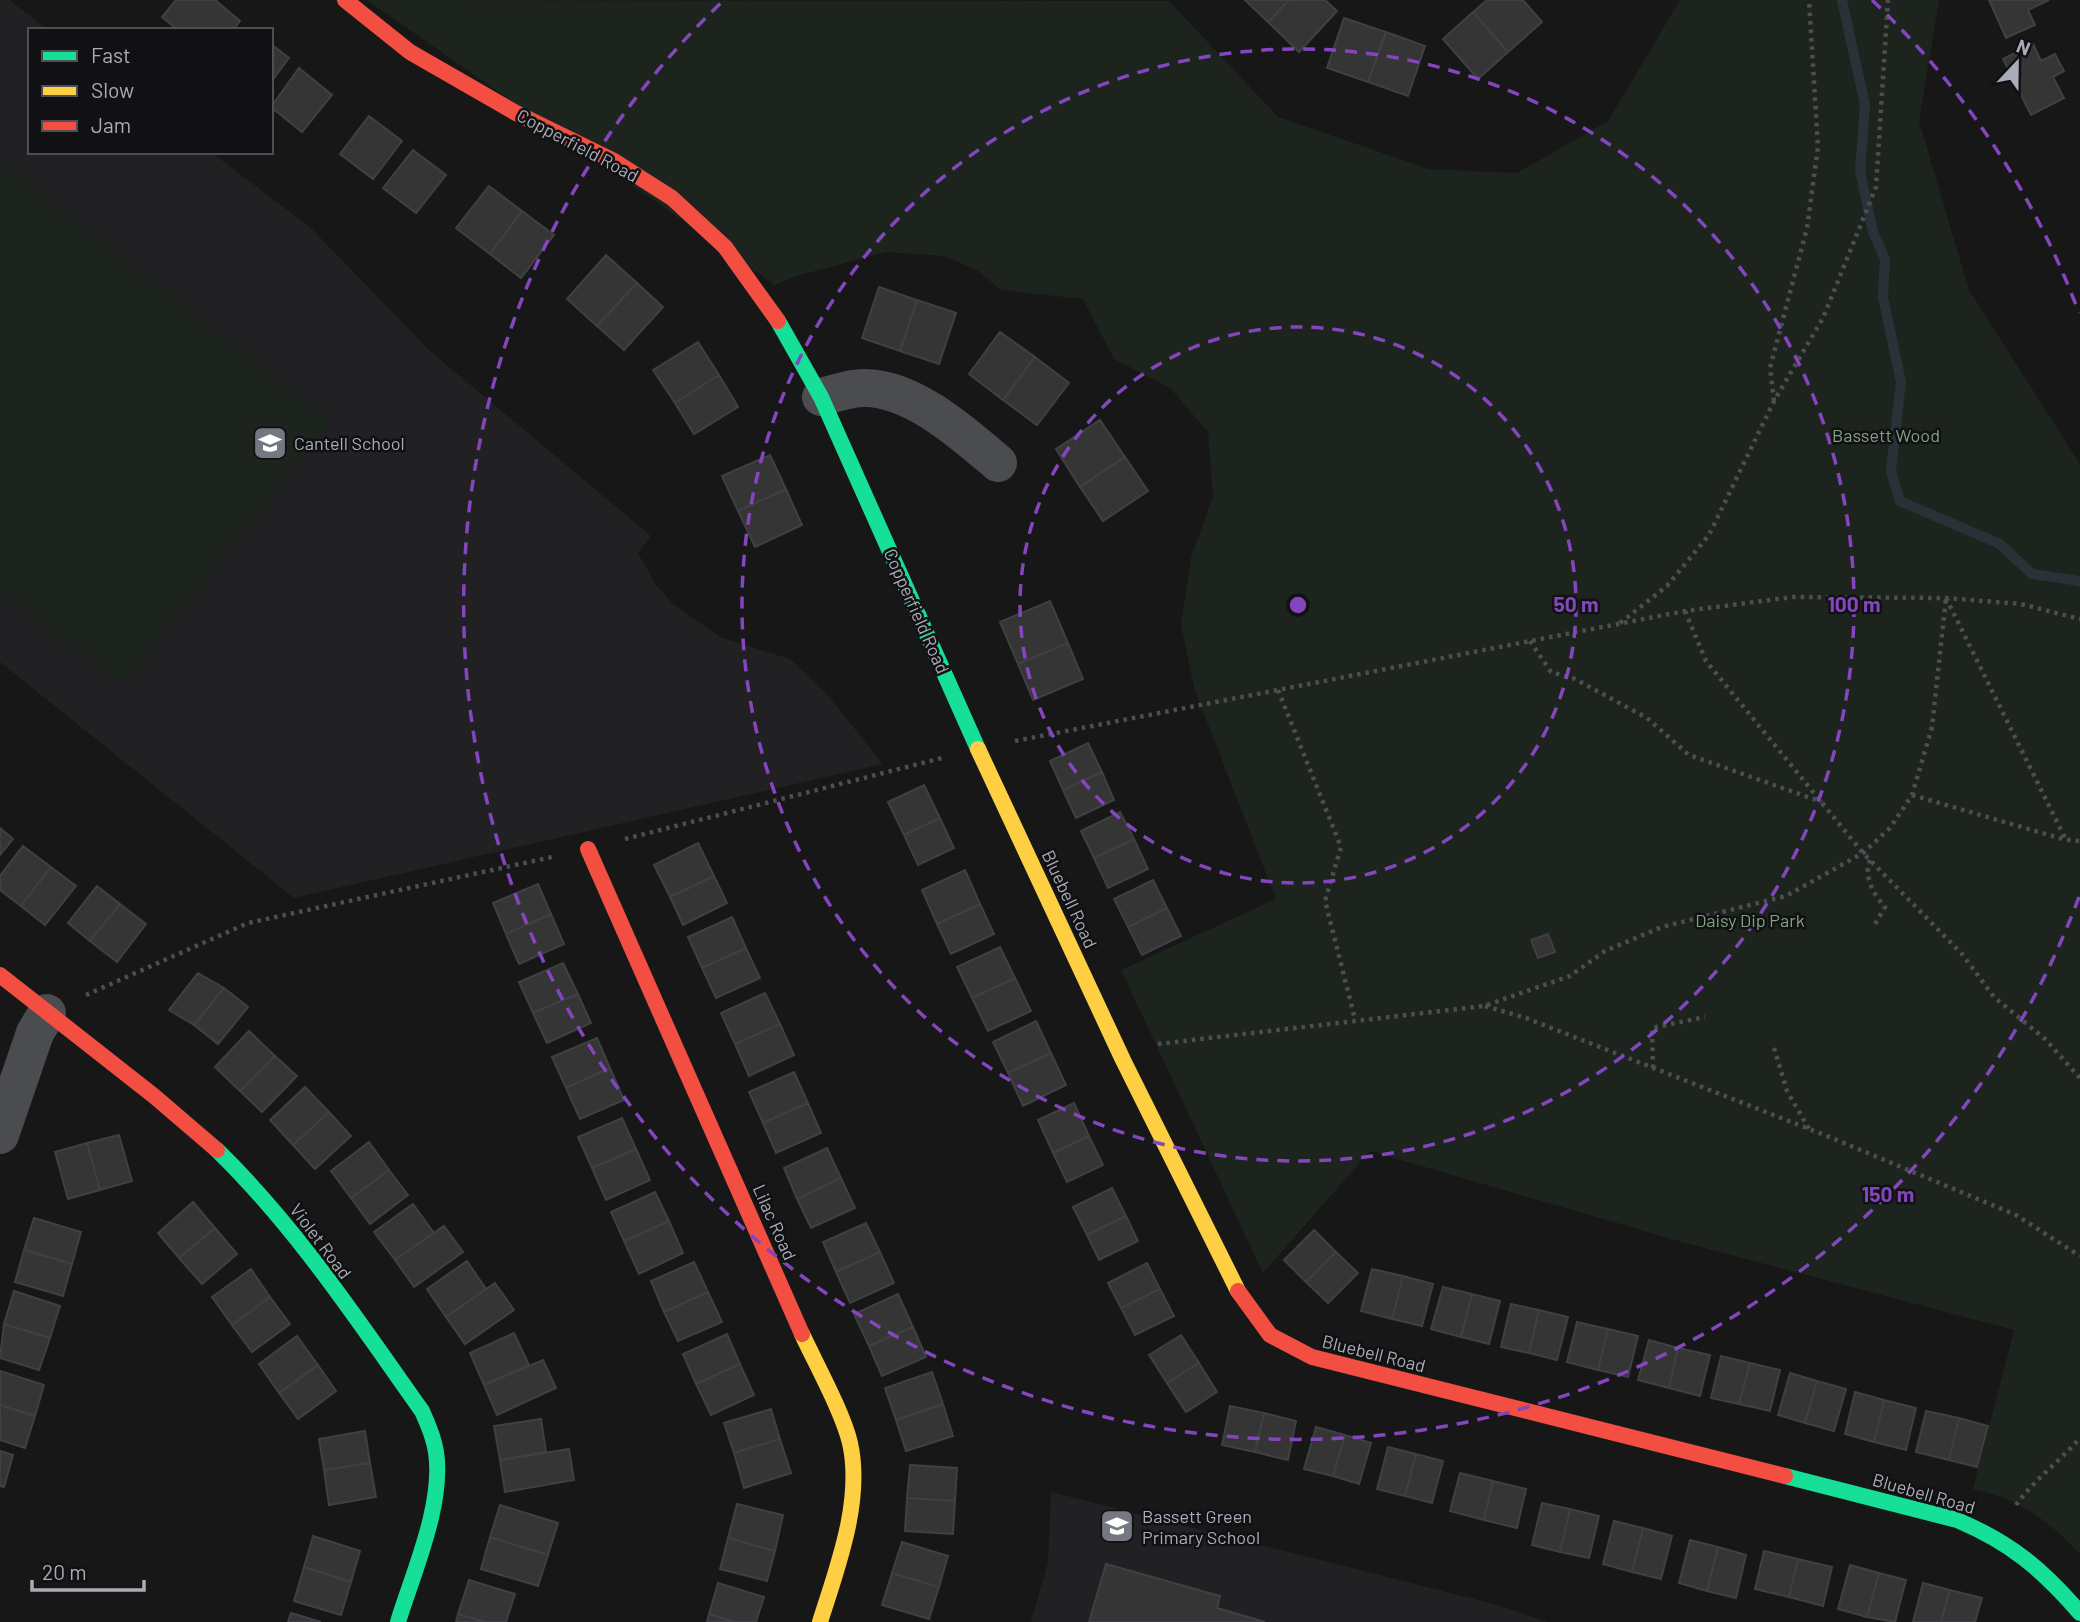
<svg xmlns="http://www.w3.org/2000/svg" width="2080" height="1622" viewBox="0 0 2080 1622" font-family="Barlow,sans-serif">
<rect width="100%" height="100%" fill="#171717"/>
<path fill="#212123" d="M0,0H9L48,30H30V152H211L311,228L430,351L651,536L638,553L656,585L674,605L722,638L790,659L825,692L883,764L294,898L0,662Z
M1051,1492L1498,1605L1547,1622H1031L1048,1563Z"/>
<path fill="#1d241e" d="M367,0L1169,1L1278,117L1429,169L1517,173L1608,121L1680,0H1939L1919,121L1969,290L2080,464V1554C2046,1519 2022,1500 1973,1489L2014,1330L1682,1242L1370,1151L1263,1273L1121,970L1276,899L1194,688L1181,624L1191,558L1213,496L1208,432L1170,388L1114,359L1083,299L1001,290L977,270L944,256L886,252L793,277L775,285Z
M0,160L331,422L121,686L0,591Z"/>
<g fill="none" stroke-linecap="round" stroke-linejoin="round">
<path stroke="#2a3239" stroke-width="10" d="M1842,0L1865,105L1860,171L1873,232L1885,259L1883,297L1901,382L1891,471L1900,501L2000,544L2032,574L2080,581"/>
</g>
<path fill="#353536" stroke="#3f4043" stroke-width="2" d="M176,0H215L240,21L233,30H178L162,17Z
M1245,0H1289L1268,22Z
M1289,0H1325L1337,11L1299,52L1268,22Z
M1487,0H1523L1542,22L1508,52L1473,12Z
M1989,0H2049L2028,10L2035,25L2006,38Z
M1473,12L1508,52L1478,79L1443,39Z
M1344,18L1386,32L1368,82L1327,68Z
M1386,32L1425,46L1408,96L1368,82Z
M271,44L289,58L271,82Z
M2033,44L2041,61L2055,54L2064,71L2053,77L2064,98L2031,115L2003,59Z
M299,68L332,95L302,132L271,107Z
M369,116L402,141L373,179L340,154Z
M413,150L446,175L416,213L383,188Z
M489,186L522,211L490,254L456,228Z
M522,211L554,235L521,278L490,254Z
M606,255L637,283L597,326L567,299Z
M637,283L663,307L624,350L597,326Z
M879,287L917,300L900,351L862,338Z
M917,300L956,313L939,364L900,351Z
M1000,332L1035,357L1003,400L969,374Z
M698,342L719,375L675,403L653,370Z
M1035,357L1069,383L1037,425L1003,400Z
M719,375L738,407L694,434L675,403Z
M1100,420L1125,457L1080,487L1056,449Z
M770,455L786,489L738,511L722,476Z
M1125,457L1148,491L1103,521L1080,487Z
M786,489L802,525L755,547L738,511Z
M1050,601L1068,643L1018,664L1000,622Z
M1068,643L1083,679L1033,700L1018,664Z
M1088,743L1102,772L1063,790L1050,761Z
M1102,772L1114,800L1076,818L1063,790Z
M924,785L940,818L904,835L888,802Z
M1120,812L1134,839L1094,858L1081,831Z
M940,818L954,848L918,865L904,835Z
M0,828L13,839L0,855Z
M1134,839L1148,869L1108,888L1094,858Z
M698,843L714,876L670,897L654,865Z
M23,846L51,867L21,906L0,890V876Z
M51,867L76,886L45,925L21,906Z
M965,870L980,904L937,924L922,890Z
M714,876L727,903L683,925L670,897Z
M1153,880L1167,908L1128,927L1114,899Z
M538,884L551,914L506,934L493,903Z
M97,886L120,904L90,941L68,923Z
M120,904L146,924L117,962L90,941Z
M980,904L994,934L951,954L937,924Z
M1167,908L1181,936L1142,955L1128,927Z
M551,914L564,944L519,964L506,934Z
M732,917L746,948L702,968L688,937Z
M1548,934L1555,952L1538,958L1531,940Z
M1000,947L1015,978L972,998L957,967Z
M746,948L760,978L716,998L702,968Z
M563,963L578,994L533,1013L519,982Z
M198,973L224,988L194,1025L169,1010Z
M1015,978L1031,1011L988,1031L972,998Z
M224,988L248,1007L218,1044L194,1025Z
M765,993L780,1024L735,1044L721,1013Z
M578,994L591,1023L547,1043L533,1013Z
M1036,1021L1051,1053L1008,1073L993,1042Z
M780,1024L794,1055L749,1076L735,1044Z
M249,1031L275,1056L240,1091L215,1067Z
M597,1038L610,1068L566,1088L552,1057Z
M1051,1053L1066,1085L1023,1106L1008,1073Z
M275,1056L297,1076L262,1112L240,1091Z
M610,1068L624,1100L580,1119L566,1088Z
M794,1072L808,1103L763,1123L749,1092Z
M305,1087L329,1112L293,1145L270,1120Z
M808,1103L821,1133L776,1153L763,1123Z
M1074,1103L1089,1136L1053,1153L1038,1120Z
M329,1112L351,1136L315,1169L293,1145Z
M622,1118L636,1149L592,1168L578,1137Z
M119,1135L132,1181L100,1190L87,1143Z
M1089,1136L1103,1165L1067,1182L1053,1153Z
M369,1142L389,1170L351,1198L331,1171Z
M87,1143L100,1190L68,1199L55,1152Z
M827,1148L841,1178L797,1199L784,1168Z
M636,1149L650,1180L606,1200L592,1168Z
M389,1170L408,1195L370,1224L351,1198Z
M841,1178L855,1208L811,1228L797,1199Z
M1112,1188L1126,1216L1087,1235L1073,1207Z
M655,1192L669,1221L624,1241L611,1212Z
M193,1202L215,1228L179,1258L158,1233Z
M413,1204L434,1233L395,1260L374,1232Z
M1126,1216L1138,1241L1099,1260L1087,1235Z
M34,1218L81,1232L72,1264L24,1250Z
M669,1221L683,1253L639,1274L624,1241Z
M866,1223L880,1252L836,1272L823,1242Z
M444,1226L463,1252L414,1287L395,1260Z
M215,1228L237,1254L202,1284L179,1258Z
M1314,1230L1336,1252L1306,1282L1284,1260Z
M24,1250L72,1264L63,1296L15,1282Z
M880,1252L894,1283L850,1303L836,1272Z
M1336,1252L1358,1273L1328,1303L1306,1282Z
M467,1261L486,1289L446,1317L427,1289Z
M694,1262L708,1292L664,1312L651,1281Z
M1147,1263L1160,1289L1121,1308L1108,1283Z
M251,1269L270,1297L232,1325L212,1297Z
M1372,1269L1403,1276L1392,1319L1361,1311Z
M1403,1276L1433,1284L1422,1326L1392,1319Z
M495,1283L514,1310L465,1344L446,1317Z
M1443,1287L1472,1294L1461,1337L1431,1329Z
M1160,1289L1174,1316L1135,1335L1121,1308Z
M14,1291L60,1306L50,1338L4,1324Z
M708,1292L722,1322L678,1341L664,1312Z
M898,1294L913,1327L869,1346L854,1314Z
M1472,1294L1500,1301L1489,1344L1461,1337Z
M270,1297L290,1324L252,1352L232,1325Z
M1511,1304L1539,1310L1529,1353L1501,1347Z
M1539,1310L1568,1317L1557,1360L1529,1353Z
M1577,1322L1608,1329L1598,1370L1567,1362Z
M4,1324L50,1338L39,1370L0,1358Z
M913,1327L926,1357L882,1376L869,1346Z
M1608,1329L1638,1336L1628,1377L1598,1370Z
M514,1333L529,1365L484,1385L470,1353Z
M727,1334L740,1364L696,1384L683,1354Z
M1181,1335L1199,1363L1167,1383L1149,1355Z
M297,1336L318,1365L279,1393L259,1364Z
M1649,1340L1678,1348L1669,1388L1638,1380Z
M1678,1348L1710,1355L1700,1396L1669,1388Z
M1721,1356L1750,1363L1739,1404L1711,1398Z
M543,1360L556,1388L497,1415L484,1385Z
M1199,1363L1217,1392L1186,1412L1167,1383Z
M1750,1363L1780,1370L1770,1411L1739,1404Z
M740,1364L754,1395L711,1415L696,1384Z
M318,1365L336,1391L298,1419L279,1393Z
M0,1371L44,1385L35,1416L0,1405Z
M932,1372L943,1404L896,1420L885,1388Z
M1790,1373L1817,1381L1805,1423L1778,1415Z
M1817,1381L1846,1389L1834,1431L1805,1423Z
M1855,1392L1884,1400L1874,1442L1845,1434Z
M1884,1400L1916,1408L1906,1450L1874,1442Z
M943,1404L953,1436L906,1451L896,1420Z
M0,1405L35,1416L25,1448L0,1440Z
M1230,1406L1264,1413L1255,1452L1222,1445Z
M771,1409L780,1439L734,1453L724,1423Z
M1926,1411L1959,1418L1949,1460L1916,1452Z
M1264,1413L1296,1421L1288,1460L1255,1452Z
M1959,1418L1988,1426L1977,1467L1949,1460Z
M541,1419L546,1452L500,1460L494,1426Z
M1316,1427L1345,1435L1333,1476L1304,1469Z
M365,1431L370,1463L324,1470L319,1439Z
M1345,1435L1371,1443L1359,1484L1333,1476Z
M780,1439L791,1473L744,1488L734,1453Z
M1388,1447L1416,1454L1405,1496L1377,1489Z
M569,1449L574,1480L505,1492L500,1460Z
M0,1451L13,1455L4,1487L0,1486Z
M1416,1454L1443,1461L1432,1503L1405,1496Z
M370,1463L376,1497L329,1505L324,1470Z
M910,1465L957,1468L955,1501L907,1498Z
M1460,1473L1493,1481L1484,1520L1450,1511Z
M1493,1481L1526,1489L1517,1528L1484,1520Z
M907,1498L955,1501L953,1534L905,1531Z
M1542,1503L1570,1509L1560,1552L1532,1545Z
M737,1504L783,1515L775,1551L728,1538Z
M500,1505L558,1523L548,1555L490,1537Z
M1570,1509L1599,1516L1589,1558L1560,1552Z
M1614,1521L1643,1528L1632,1572L1603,1564Z
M1643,1528L1672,1536L1661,1579L1632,1572Z
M313,1536L360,1551L351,1582L304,1567Z
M490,1537L548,1555L538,1586L481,1569Z
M728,1538L775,1551L767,1581L720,1569Z
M1690,1540L1718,1547L1707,1591L1679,1583Z
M902,1542L948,1556L939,1587L892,1573Z
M1718,1547L1746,1555L1736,1598L1707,1591Z
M1764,1551L1798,1559L1789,1597L1755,1589Z
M1798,1559L1832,1567L1823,1606L1789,1597Z
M1106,1564L1220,1596L1217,1608L1265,1622H1089Z
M1850,1565L1879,1573L1867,1617L1838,1609Z
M304,1567L351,1582L341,1615L294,1601Z
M892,1573L939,1587L929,1619L882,1605Z
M1879,1573L1906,1580L1895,1622L1867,1617Z
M469,1580L515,1594L506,1622H485L458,1614Z
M718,1583L764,1597L756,1622H735L709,1614Z
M1923,1583L1950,1590L1941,1622H1913Z
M1950,1590L1982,1598L1975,1622H1941Z
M291,1613L321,1622H288Z
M458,1614L485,1622H456Z
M709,1614L735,1622H707Z"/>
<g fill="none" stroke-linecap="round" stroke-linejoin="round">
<path stroke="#4d4e52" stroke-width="4.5" stroke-dasharray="3.5 5" stroke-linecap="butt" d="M1774,401L1770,368L1807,228L1818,147L1809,0
M1946,598L2066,840
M1685,611L1706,661L1863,853L1962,954L1994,997L2045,1039L2080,1078
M1620,623L1667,586L1709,535L1774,401L1823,318L1876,187L1888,0
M1530,641L1551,672L1575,679L1647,718L1689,755L1822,802
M1278,690L1341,847L1325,901L1355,1019
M1015,741L1685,611L1793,597L1946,598L2021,604L2080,619
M1912,795L2066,840L2080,841
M625,839L942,758
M1870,860C1863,877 1874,895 1885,907L1874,926
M86,995L248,923L552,857
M1485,1006L1526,1018L1827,1136L2016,1215L2080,1256
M1158,1044L1484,1006L1570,976L1605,951L1662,927L1786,896L1863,853L1890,828L1912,795L1932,727L1946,598
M1774,1048L1787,1091L1809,1129
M1653,1068L1652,1028L1705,1017
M2016,1505C2034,1480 2059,1462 2080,1438"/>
<path stroke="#4b4c50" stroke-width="38" d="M821,397C834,394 850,388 863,388C912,387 964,434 998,463
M0,1135L35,1033L47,1013"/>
<path stroke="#16e098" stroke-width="16" d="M778,321L821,397L978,749
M217,1150C297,1228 358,1321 422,1411C428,1424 434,1438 436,1452C444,1504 413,1573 398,1622
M1785,1476L1957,1520C2011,1543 2042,1569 2080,1613"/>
<path stroke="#ffcf43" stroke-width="16" d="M978,749L1123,1060L1238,1291
M802,1334C816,1364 843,1413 850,1443C863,1501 837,1568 820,1622"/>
<path stroke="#f24e42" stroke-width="16" d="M345,0L410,52L516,113L614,161L672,198L725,247L778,321
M588,849L802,1334
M0,975L154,1096L217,1150
M1238,1291L1270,1335L1312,1357L1785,1476"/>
</g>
<g fill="none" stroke="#8446be" stroke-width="3.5" stroke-dasharray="12 9">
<circle cx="1298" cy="605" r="278"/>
<circle cx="1298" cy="605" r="556"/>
<path d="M2079 897A834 834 0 1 1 724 0M1872 0A834 834 0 0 1 2079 313"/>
</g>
<defs>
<g id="school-square" transform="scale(1.75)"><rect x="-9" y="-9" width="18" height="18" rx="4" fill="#757880" stroke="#111113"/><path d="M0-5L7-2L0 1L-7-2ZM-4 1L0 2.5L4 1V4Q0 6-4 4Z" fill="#fff"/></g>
</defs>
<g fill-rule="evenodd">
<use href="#school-square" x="270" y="443"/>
<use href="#school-square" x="1117" y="1526"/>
</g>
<g text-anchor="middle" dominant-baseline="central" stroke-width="5" stroke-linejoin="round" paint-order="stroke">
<g font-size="18" fill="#a8adb8" stroke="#111113">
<text transform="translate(578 145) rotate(28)">Copperfield Road</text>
<text transform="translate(917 611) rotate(66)">Copperfield Road</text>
<text transform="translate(1070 899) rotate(65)">Bluebell Road</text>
<text transform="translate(775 1222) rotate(66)">Lilac Road</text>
<text transform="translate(321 1241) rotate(53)">Violet Road</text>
<text transform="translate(1374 1353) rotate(14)">Bluebell Road</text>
<text transform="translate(1924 1493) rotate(16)">Bluebell Road</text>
</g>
<g font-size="18" fill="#7fa381" stroke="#111113">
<text x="1886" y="435">Bassett Wood</text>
<text x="1750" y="920">Daisy Dip Park</text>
</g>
<g font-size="18" fill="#a8adb8" stroke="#111113" text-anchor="start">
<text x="294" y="443">Cantell School</text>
<text x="1142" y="1516">Bassett Green<tspan x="1142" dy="21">Primary School</tspan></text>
</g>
</g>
<circle cx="1298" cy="605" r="10" fill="#8446be" stroke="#111113" stroke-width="3.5"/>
<g font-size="21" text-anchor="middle" font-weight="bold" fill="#8446be" stroke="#111113" stroke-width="5" stroke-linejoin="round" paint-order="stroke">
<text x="1576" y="612">50 m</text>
<text x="1854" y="612">100 m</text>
<text x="1888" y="1202">150 m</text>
</g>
<rect x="28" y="28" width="245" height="126" fill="#111113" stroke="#4d4f55" stroke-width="2"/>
<rect x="42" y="51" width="35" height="10" fill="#16e098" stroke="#4d4f55" stroke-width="2"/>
<text x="91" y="63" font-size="21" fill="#a8adb8">Fast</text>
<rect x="42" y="86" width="35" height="10" fill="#ffcf43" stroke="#4d4f55" stroke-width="2"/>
<text x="91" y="98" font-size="21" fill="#a8adb8">Slow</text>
<rect x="42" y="121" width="35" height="10" fill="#f24e42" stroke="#4d4f55" stroke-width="2"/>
<text x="91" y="133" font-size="21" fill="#a8adb8">Jam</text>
<g transform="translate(2017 63) rotate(22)" stroke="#111113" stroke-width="5" paint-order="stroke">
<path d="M0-5L12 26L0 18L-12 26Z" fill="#a8adb8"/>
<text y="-10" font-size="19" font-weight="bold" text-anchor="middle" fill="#a8adb8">N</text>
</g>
<path d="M32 1580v10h112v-10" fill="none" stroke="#a8adb8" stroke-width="3.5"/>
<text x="42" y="1580" font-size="21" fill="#a8adb8" stroke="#111113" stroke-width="5" paint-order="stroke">20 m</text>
</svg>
